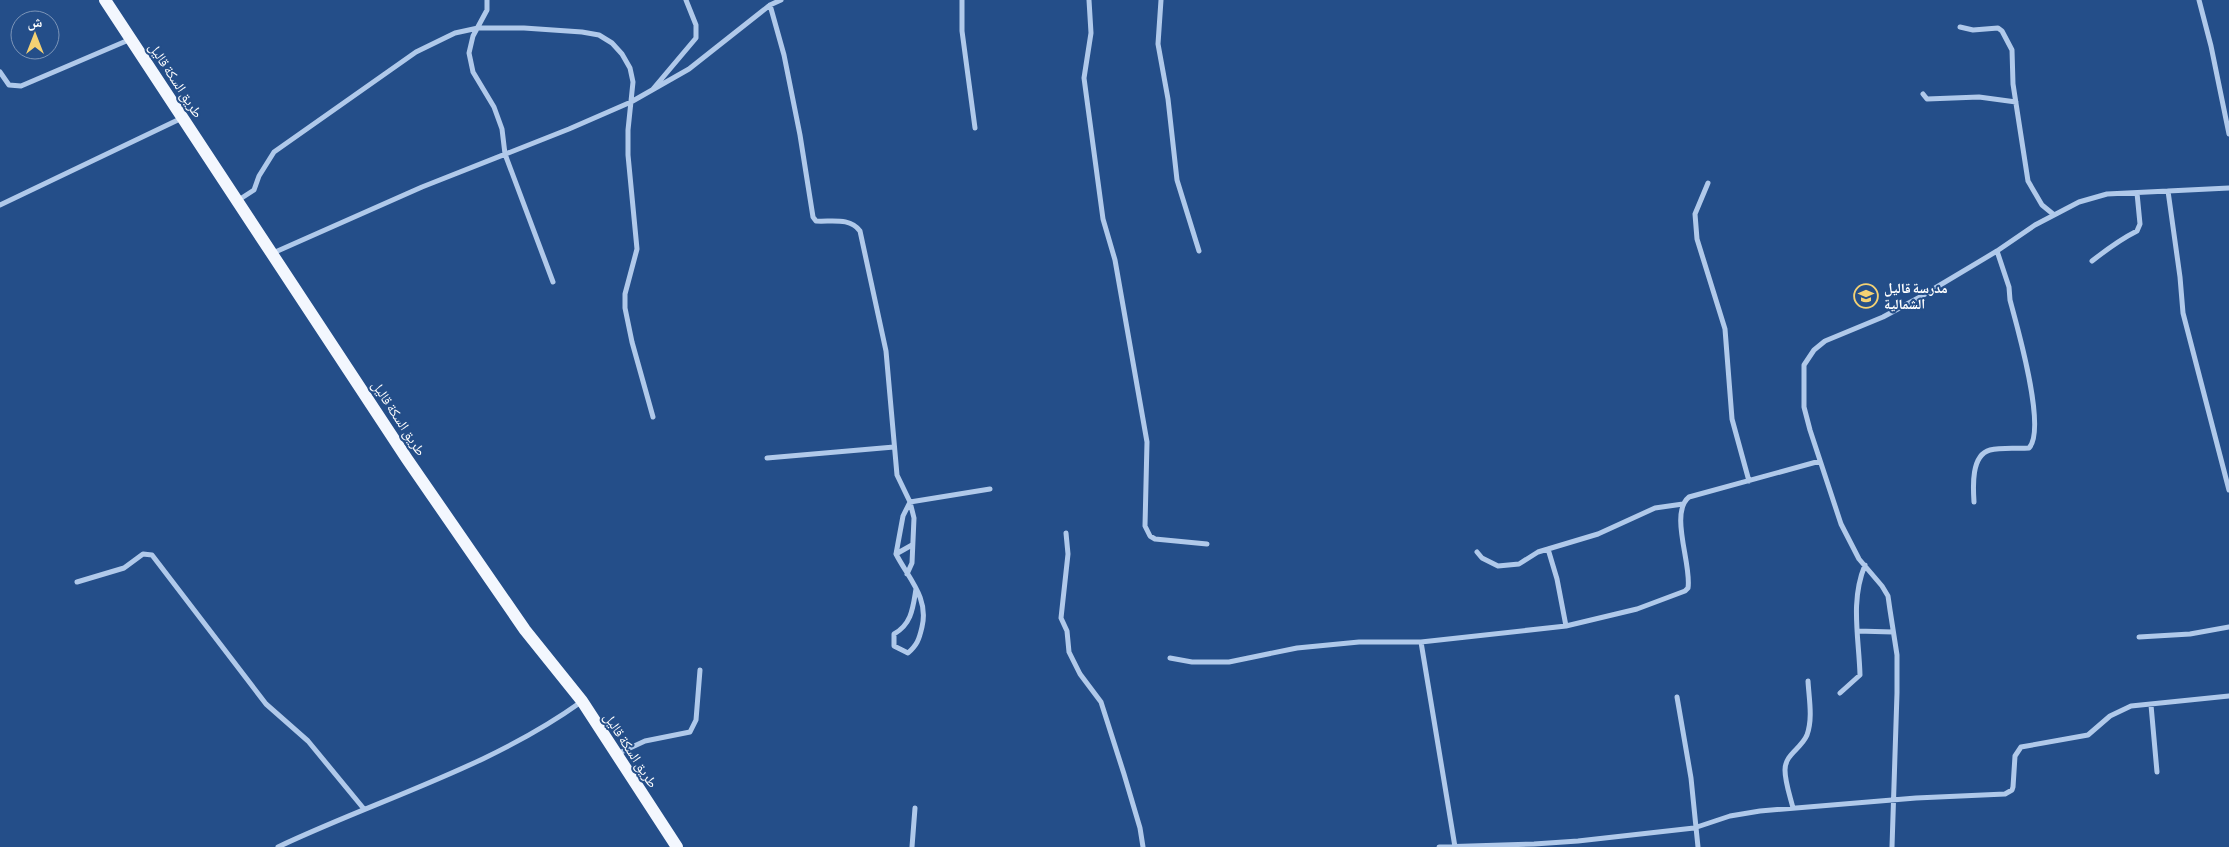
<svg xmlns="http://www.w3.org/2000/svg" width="2229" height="847" viewBox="0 0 2229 847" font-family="'Asap Condensed','Noto Naskh Arabic',sans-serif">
<rect width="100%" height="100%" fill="#244e89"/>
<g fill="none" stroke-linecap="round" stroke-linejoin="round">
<path stroke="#b0c9ea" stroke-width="5" d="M487,0V10L473,36L469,53L473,72L494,107L502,129L505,154L553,282
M962,0V31L975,128
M1089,0L1091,33L1084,78L1103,219L1115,260L1147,442L1145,526L1150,536L1155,539L1207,544
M1161,0L1158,44L1168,99L1177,180L1199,251
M2199,0L2211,46L2229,134
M770,5L784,55L800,135L813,217L816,221C831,222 850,217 860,231L886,351L897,475L910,502L903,516L896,554C909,579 929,598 922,627C919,640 917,645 908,653L894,646V634C912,624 913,607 916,589
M1960,27L1973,30L1998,28L2002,31L2012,50L2013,84L2028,181L2042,205L2053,214
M0,72L9,85L21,86L131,39
M653,89L696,38V25L686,0
M1923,94L1927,99L1979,97L2016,102
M1708,183L1695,214L1697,239L1725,329L1732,419L1749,481
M2168,191L2180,277L2183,313L2229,490
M237,201L254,190L259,176L274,152L416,52L455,33L478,28H524L582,32L599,35L612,43L622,54L630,68L633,82L628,130V155L637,249L625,294V308L632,342L653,417
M0,205L182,118
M273,253L422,187L569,129L631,102L689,69L770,5L781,0
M2092,261C2106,250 2121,239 2137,231L2140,224L2137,193
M767,458L894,447
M1974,502C1973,487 1971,455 1990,450C2002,447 2017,449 2029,448C2047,429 2017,326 2010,300L2009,287L1997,251
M1066,533L1068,554L1061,618L1067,631L1069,652L1080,674L1101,702L1124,774L1140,828L1143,847
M1548,549L1557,579L1566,626
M1477,552L1482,558L1498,566L1519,564L1538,552L1598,534L1655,508L1683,504
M896,554L912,545
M907,574L912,563L914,518L910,502L990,489
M77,582L124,568L143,554L152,555L266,704L308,741L364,809
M1857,631L1893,632
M2139,637L2190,634L2229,627
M1421,642L1455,847
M1170,658L1192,662H1229L1297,648L1359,642H1421L1566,626L1637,609L1685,591L1688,588C1692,565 1669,513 1689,497L1820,461
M1840,693L1860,675C1859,638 1850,601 1865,565
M1677,697L1691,778L1698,847
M2151,705L2157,772
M617,754L645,741L690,732L696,720L700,670
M1793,808C1790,796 1785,782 1785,770C1785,754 1801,749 1807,735C1813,718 1809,699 1808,681
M278,847C379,799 489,768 581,702
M912,847L915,808
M1439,847L1534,844L1578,841L1694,828L1730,816L1760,811L1916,798L2005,794L2012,790L2013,787L2015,756L2021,747L2088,735L2110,716L2131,706L2229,696
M1892,847L1897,693V655L1890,610L1888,596L1882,586L1859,559L1841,524L1810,430L1804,407V365L1814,350L1825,341L1883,317L1920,297L1997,251L2035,225L2079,202L2107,194L2229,188"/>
<path stroke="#f3f7fe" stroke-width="12" d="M105,0L407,459L525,630L582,701L677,847"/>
</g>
<defs>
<g id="school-ring" transform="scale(1.25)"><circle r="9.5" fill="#244e89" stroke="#f4d173" stroke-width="1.5"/><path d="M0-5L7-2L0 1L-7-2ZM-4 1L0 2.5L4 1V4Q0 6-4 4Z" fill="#f4d173"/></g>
</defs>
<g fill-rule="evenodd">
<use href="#school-ring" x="1866" y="296"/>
</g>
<g text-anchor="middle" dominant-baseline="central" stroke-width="4" stroke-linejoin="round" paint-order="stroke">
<g font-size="14" fill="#fff" stroke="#244e89">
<text transform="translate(176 80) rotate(57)">طريق السكة قاليل</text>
<text transform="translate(399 418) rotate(57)">طريق السكة قاليل</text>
<text transform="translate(631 750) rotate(57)">طريق السكة قاليل</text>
</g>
<g font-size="14" font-weight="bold" fill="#fff" stroke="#244e89" text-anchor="start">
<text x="1884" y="288">مدرسة قاليل<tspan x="1884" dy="16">الشمالية</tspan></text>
</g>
</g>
<g transform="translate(35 35)"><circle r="24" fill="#244e89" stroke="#7c95b8"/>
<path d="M0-4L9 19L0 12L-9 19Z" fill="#f4d173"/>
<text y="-8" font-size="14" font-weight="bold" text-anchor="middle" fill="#ffffff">ش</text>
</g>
</svg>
